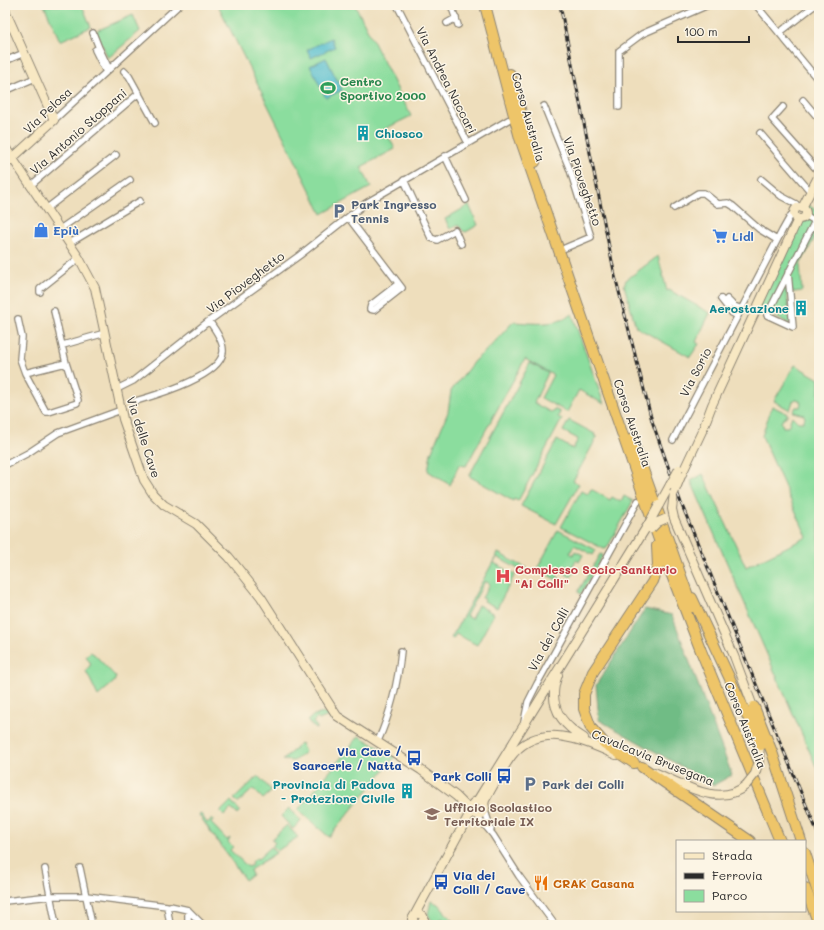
<svg xmlns="http://www.w3.org/2000/svg" width="824" height="930" viewBox="0 0 824 930" font-family="Mali,sans-serif">
<rect width="100%" height="100%" fill="#fcf5e5"/>
<filter id="ink" filterUnits="userSpaceOnUse"><feTurbulence type="fractalNoise" baseFrequency=".025" numOctaves="2"/><feDisplacementMap in="SourceGraphic" scale="8" xChannelSelector="R" yChannelSelector="G"/><feConvolveMatrix kernelMatrix="1 2 1 2 8 2 1 2 1" color-interpolation-filters="sRGB"/></filter>
<filter id="wash" filterUnits="userSpaceOnUse"><feTurbulence type="fractalNoise" baseFrequency=".012" numOctaves="4" result="noise"/><feDisplacementMap in="SourceGraphic" scale="16" xChannelSelector="R" yChannelSelector="G"/><feGaussianBlur stdDeviation="0.9" result="paint"/><feColorMatrix in="noise" values="0 0 0 0 0 0 0 0 0 0 0 0 0 0 0 0 0 1.4 0 .05"/><feComposite in="paint" operator="in"/></filter>
<g filter="url(#wash)">
<rect width="100%" height="100%" fill="#eedebc"/>
<path fill="#8bdd9e" stroke="#5b8464" d="M44,5H82L91,27L60,41Z
M218,5H355L411,116L385,129L395,149L361,167L371,187L322,214Z
M133,15L140,31L108,58L96,31Z
M469,205L478,225L466,232L463,231L458,225L450,229L445,219Z
M808,205L819,212V230L800,265L802,291L787,293L790,324L756,307Z
M658,256L667,291L669,290L710,313L696,342L699,344L690,357L636,327L624,285L626,280Z
M572,314L604,404L579,390L567,412L541,398L553,375L525,359L466,466L459,465L450,485L428,471L431,453L448,412L451,391L474,361L489,348L513,322C533,323 555,327 572,314Z
M530,363L548,373L534,403L552,413L554,409L560,412L558,417L562,419L518,501L514,499L513,501L469,476Z
M795,365L819,379V773L691,481L703,474L746,567L807,537L762,436L772,406L788,414L781,422L783,427H788L792,416L798,422H803L805,418L804,415L793,412L796,407H800L801,403L799,400L796,399L793,401L790,410L774,401Z
M569,420L595,434L594,436L597,437L573,481L579,484L556,524L521,506L557,440L573,449L578,439L563,431Z
M591,489L610,500L612,497L621,502L624,496L633,501L607,548L604,549L561,527L581,491L588,494Z
M558,530L596,550L593,555L574,545L570,553L573,555L575,551L583,555L579,562L576,560L571,569L574,572L571,577L564,573L565,570L562,568L557,577L567,583L566,585L537,569Z
M498,553L526,568L524,572L497,557L494,563L505,569L504,570L515,574L497,608L484,601L485,599L482,598L490,584L485,581L466,616L471,619L478,605L494,614L477,645L456,634L453,639L451,638Z
M600,554L603,555L581,594L578,592Z
M90,652L94,654L116,677L114,682L98,696L86,671L91,664L86,656Z
M326,713L337,719L334,722L328,716L319,720L317,718L313,722L317,727L316,729L307,721L314,715Z
M359,736L395,757L329,837L298,810Z
M301,743L305,752L294,761L283,760Z
M258,776L272,791L263,799L253,789L238,803L234,799Z
M231,801L240,811L237,814L231,809L224,816L220,812Z
M289,808L301,821L293,829L281,816Z
M201,814L207,823L212,819L213,821L211,823L227,840L230,838L228,842L233,847L230,850L248,867L252,865L251,863L256,858L258,859L271,847L276,853L250,870L252,875L245,880L199,815Z
M287,825L298,837L277,851L272,846L275,843L272,839Z
M431,901L438,904L456,925L441,918L437,925L430,918L428,914Z"/>
<path fill="#70bc85" stroke="#4e7458" d="M645,609L672,615L732,775L714,785L599,720L596,685Z"/>
<path fill="#53becf" stroke="#3f747d" d="M331,38L335,47L311,58L307,50Z
M326,58L342,90L326,98L310,66Z"/>
</g>
<g filter="url(#ink)">
<g fill="none" stroke-linecap="round" stroke-linejoin="round">
<g stroke="#8c8474" stroke-width="8">
<path id="street" d="M397,5L468,143
M451,5L458,25
M756,5L819,81
M447,23L456,18
M5,29L12,27
M93,33L99,48
M779,33L815,5
M5,61L24,53
M124,71L129,76L155,123
M106,72L95,50L99,48L109,69
M5,91L35,78
M803,100L819,119
M544,106L570,170L591,237L565,248
M619,107V51L642,34L708,5
M783,107L772,119L819,172
M54,120L179,5
M760,133L810,191
M445,156L466,200
M761,179L781,196L796,204L798,208
M404,180L431,238L437,240L455,230L461,244
M30,186L139,93
M674,208L698,193H704L718,204L728,203L733,206L759,229L777,240
M46,209L116,155
M348,217L402,288L374,310L370,309L371,305L398,284
M815,221L819,214
M60,229L130,180
M70,243L140,201
M788,273L793,327L767,315L815,221L805,215
M40,292V289L79,258
M721,299L732,313L738,316
M727,299L734,306L742,309
M18,319L22,337L20,359L25,373L46,412H49L77,403L78,400L66,363L54,311
M63,345L105,333
M25,373L66,363
M117,389L133,381L209,321L300,255L366,203L508,120
M136,401C156,395 220,377 223,352C224,342 215,329 209,321
M673,440L782,231L791,215L794,213
M5,465L28,453L58,433L121,410
M524,722L528,702L537,684L638,501
M378,741C391,712 398,683 401,651
M485,811L491,829
M477,816L493,835L519,876L555,925
M80,868L92,925
M45,869L56,925
M5,901L51,896H86L167,906L170,925
M170,906L188,910L203,925
M188,925V910"/>
</g>
<g stroke="#8c8474" stroke-width="10">
<path id="secondary" d="M5,10L54,120L5,165
M5,147L79,258L95,288L123,419L144,480L153,494L164,505L196,524L229,557L261,597L337,716L421,770L456,796L470,810
M794 213a6 6 0 1 1 12 0a6 6 0 1 1-12 0Z
M802,208L819,175
M681,476L703,429L712,405L798,219
M674,493L672,509L674,518L734,656L755,712
M659,505L670,485
M558,675C547,703 559,723 584,738
M759,761L760,741
M654,772C681,783 720,809 746,785
M471 808a7 7 0 1 1 14 0a7 7 0 1 1-14 0Z
M477,801L649,523
M484,805L485,800C494,785 503,766 514,753C543,721 584,741 616,755
M414,916L471,811
M416,925L412,919L415,914L418,913L423,916L424,919L420,925"/>
</g>
<g stroke="#8c8474" stroke-width="12">
<path id="highway" d="M485,5L520,138L666,560L701,651L780,841
M510,74L535,162
M632,439L692,607
M692,598L761,745
M754,707L772,752L801,841
M634,763L604,743L591,728L584,709V694L593,672L653,581L658,566L657,546
M642,767L750,841
M805,853L819,896
M805,888L819,924"/>
</g>
<use href="#street" stroke="#fff" stroke-width="5.5"/>
<use href="#secondary" stroke="#f8e8c3" stroke-width="8"/>
<use href="#highway" stroke="#eec569" stroke-width="10"/>
<g stroke="#2b2b2b" stroke-width="3">
<path id="rail" d="M560,5L615,276L652,421L681,503L819,836"/>
</g>
<use href="#rail" stroke="#fcf5e5" stroke-width="1.5" stroke-dasharray="4.5" stroke-linecap="butt"/>
<g stroke="#8c8474" stroke-width="10" stroke-linecap="butt">
<path id="secondary-bridge" d="M670,485L679,469
M674,493L681,476
M649,523L659,505
M651,529L658,522L665,519
M746,785L755,774L759,761"/>
</g>
<use href="#secondary-bridge" stroke="#f8e8c3" stroke-width="8"/>
</g>
</g>
<defs>
<g id="stadium-bare" transform="scale(1.2)"><path d="M0-5a6.5 5 0 1 0 0 10a6.5 5 0 1 0 0-10ZM-3.5-1.8h7v3.6h-7Z" fill="#2e9e5b" stroke="#fcf5e5" stroke-width="2.5" paint-order="stroke"/></g>
<g id="building-bare" transform="scale(1.2)"><path d="M-4-6H4V6H1V3H-1V6H-4ZM-2.5-4.3h1.7v1.8h-1.7ZM.8-4.3h1.7v1.8H.8ZM-2.5-1h1.7V.8h-1.7ZM.8-1h1.7V.8H.8Z" fill="#0f9aa8" stroke="#fcf5e5" stroke-width="2.5" paint-order="stroke"/></g>
<g id="parking-bare" transform="scale(1.2)"><path d="M-3.5-5.5H1a3.5 3.5 0 0 1 0 7H-1V5.5H-3.5ZM-1-3.4V-.6H.8a1.4 1.4 0 0 0 0-2.8Z" fill="#5c6f8a" stroke="#fcf5e5" stroke-width="2.5" paint-order="stroke"/></g>
<g id="shop-bare" transform="scale(1.2)"><path d="M-5-2.5h2.3a2.7 3.5 0 0 1 5.4 0H5L5.5 6h-11ZM-1.5-2.5h3a1.5 2.3 0 0 0-3 0Z" fill="#3f7fe0" stroke="#fcf5e5" stroke-width="2.5" paint-order="stroke"/></g>
<g id="supermarket-bare" transform="scale(1.2)"><path d="M-6-5.5h2.5l.6 2H6L4.5 2H-2.5L-4.4-4H-6ZM-1.5 3.2a1.3 1.3 0 1 0 .1 0ZM3 3.2a1.3 1.3 0 1 0 .1 0Z" fill="#3f7fe0" stroke="#fcf5e5" stroke-width="2.5" paint-order="stroke"/></g>
<g id="hospital-bare" transform="scale(1.2)"><path d="M-5-5h3v3.5h4V-5h3V5h-3V1.5h-4V5h-3Z" fill="#e0444e" stroke="#fcf5e5" stroke-width="2.5" paint-order="stroke"/></g>
<g id="bus-bare" transform="scale(1.2)"><path d="M-5-6H5V4H4V6H2V4H-2V6H-4V4H-5ZM-3.5-4V0h7V-4ZM-3.5 1.2v1.5H-2V1.2ZM2 1.2v1.5H3.5V1.2Z" fill="#1a4fb4" stroke="#fcf5e5" stroke-width="2.5" paint-order="stroke"/></g>
<g id="school-bare" transform="scale(1.2)"><path d="M0-5L7-2L0 1L-7-2ZM-4 1L0 2.5L4 1V4Q0 6-4 4Z" fill="#8d6e63" stroke="#fcf5e5" stroke-width="2.5" paint-order="stroke"/></g>
<g id="restaurant-bare" transform="scale(1.2)"><path d="M-5-6h1v4h1v-4h1v4h1v-4h1v5L-1.5 .5V6h-2V.5L-5-1ZM5-6V6H3V1.5H1.5Q1.5-4 5-6Z" fill="#e8710a" stroke="#fcf5e5" stroke-width="2.5" paint-order="stroke"/></g>
</defs>
<g fill-rule="evenodd">
<use href="#stadium-bare" x="328" y="88"/>
<use href="#building-bare" x="363" y="133"/>
<use href="#parking-bare" x="339" y="211"/>
<use href="#shop-bare" x="41" y="230"/>
<use href="#supermarket-bare" x="720" y="236"/>
<use href="#building-bare" x="801" y="308"/>
<use href="#hospital-bare" x="503" y="576"/>
<use href="#bus-bare" x="414" y="758"/>
<use href="#bus-bare" x="504" y="776"/>
<use href="#parking-bare" x="530" y="784"/>
<use href="#building-bare" x="407" y="791"/>
<use href="#school-bare" x="432" y="814"/>
<use href="#bus-bare" x="441" y="882"/>
<use href="#restaurant-bare" x="541" y="883"/>
</g>
<g text-anchor="middle" dominant-baseline="central" stroke-width="3" stroke-linejoin="round" paint-order="stroke">
<g font-size="12" fill="#2b2b2b" stroke="#fcf5e5">
<text transform="translate(447 80) rotate(63)">Via Andrea Naccari</text>
<text transform="translate(47 110) rotate(-43)">Via Pelosa</text>
<text transform="translate(529 117) rotate(74)">Corso Australia</text>
<text transform="translate(78 131) rotate(-41)">Via Antonio Stoppani</text>
<text transform="translate(583 181) rotate(71)">Via Pioveghetto</text>
<text transform="translate(245 282) rotate(-37)">Via Pioveghetto</text>
<text transform="translate(695 372) rotate(-62)">Via Sorio</text>
<text transform="translate(633 423) rotate(71)">Corso Australia</text>
<text transform="translate(144 437) rotate(72)">Via delle Cave</text>
<text transform="translate(548 639) rotate(-61)">Via dei Colli</text>
<text transform="translate(746 725) rotate(68)">Corso Australia</text>
<text transform="translate(653 757) rotate(22)">Cavalcavia Brusegana</text>
</g>
<g font-size="12" font-weight="bold" fill="#27864d" stroke="#fcf5e5" text-anchor="start">
<text x="340" y="81">Centro<tspan x="340" dy="14">Sportivo 2000</tspan></text>
</g>
<g font-size="12" font-weight="bold" fill="#0d838f" stroke="#fcf5e5" text-anchor="end">
<text x="375" y="133" text-anchor="start">Chiosco</text>
<text x="789" y="308">Aerostazione</text>
<text x="395" y="784">Provincia di Padova<tspan x="395" dy="14">- Protezione Civile</tspan></text>
</g>
<g font-size="12" font-weight="bold" fill="#4e5e75" stroke="#fcf5e5" text-anchor="start">
<text x="351" y="204">Park Ingresso<tspan x="351" dy="14">Tennis</tspan></text>
<text x="542" y="784">Park dei Colli</text>
</g>
<g font-size="12" font-weight="bold" fill="#366cbe" stroke="#fcf5e5" text-anchor="start">
<text x="53" y="230">Epiù</text>
<text x="732" y="236">Lidl</text>
</g>
<g font-size="12" font-weight="bold" fill="#be3a42" stroke="#fcf5e5" text-anchor="start">
<text x="515" y="569">Complesso Socio-Sanitario<tspan x="515" dy="14">"Ai Colli"</tspan></text>
</g>
<g font-size="12" font-weight="bold" fill="#164399" stroke="#fcf5e5" text-anchor="end">
<text x="402" y="751">Via Cave /<tspan x="402" dy="14">Scarcerle / Natta</tspan></text>
<text x="492" y="776">Park Colli</text>
<text x="453" y="875" text-anchor="start">Via dei<tspan x="453" dy="14">Colli / Cave</tspan></text>
</g>
<g font-size="12" font-weight="bold" fill="#785e54" stroke="#fcf5e5" text-anchor="start">
<text x="444" y="807">Ufficio Scolastico<tspan x="444" dy="14">Territoriale IX</tspan></text>
</g>
<g font-size="12" font-weight="bold" fill="#c56008" stroke="#fcf5e5" text-anchor="start">
<text x="553" y="883">CRAK Casana</text>
</g>
</g>
<rect width="824" height="930" fill="none" stroke="#fcf5e5" stroke-width="20"/>
<rect x="676" y="840" width="130" height="72" fill="#fcf5e5" stroke="#a8a49b"/>
<rect x="684" y="853" width="20" height="6" fill="#f8e8c3" stroke="#a8a49b"/>
<text x="712" y="860" font-size="12" fill="#2b2b2b">Strada</text>
<rect x="684" y="873" width="20" height="6" fill="#2b2b2b" stroke="#a8a49b"/>
<text x="712" y="880" font-size="12" fill="#2b2b2b">Ferrovia</text>
<rect x="684" y="890" width="20" height="12" fill="#8bdd9e" stroke="#a8a49b"/>
<text x="712" y="900" font-size="12" fill="#2b2b2b">Parco</text>
<path d="M678 36v6h71v-6" fill="none" stroke="#2b2b2b" stroke-width="2"/>
<text x="684" y="36" font-size="12" fill="#2b2b2b" stroke="#fcf5e5" stroke-width="3" paint-order="stroke">100 m</text>
</svg>
